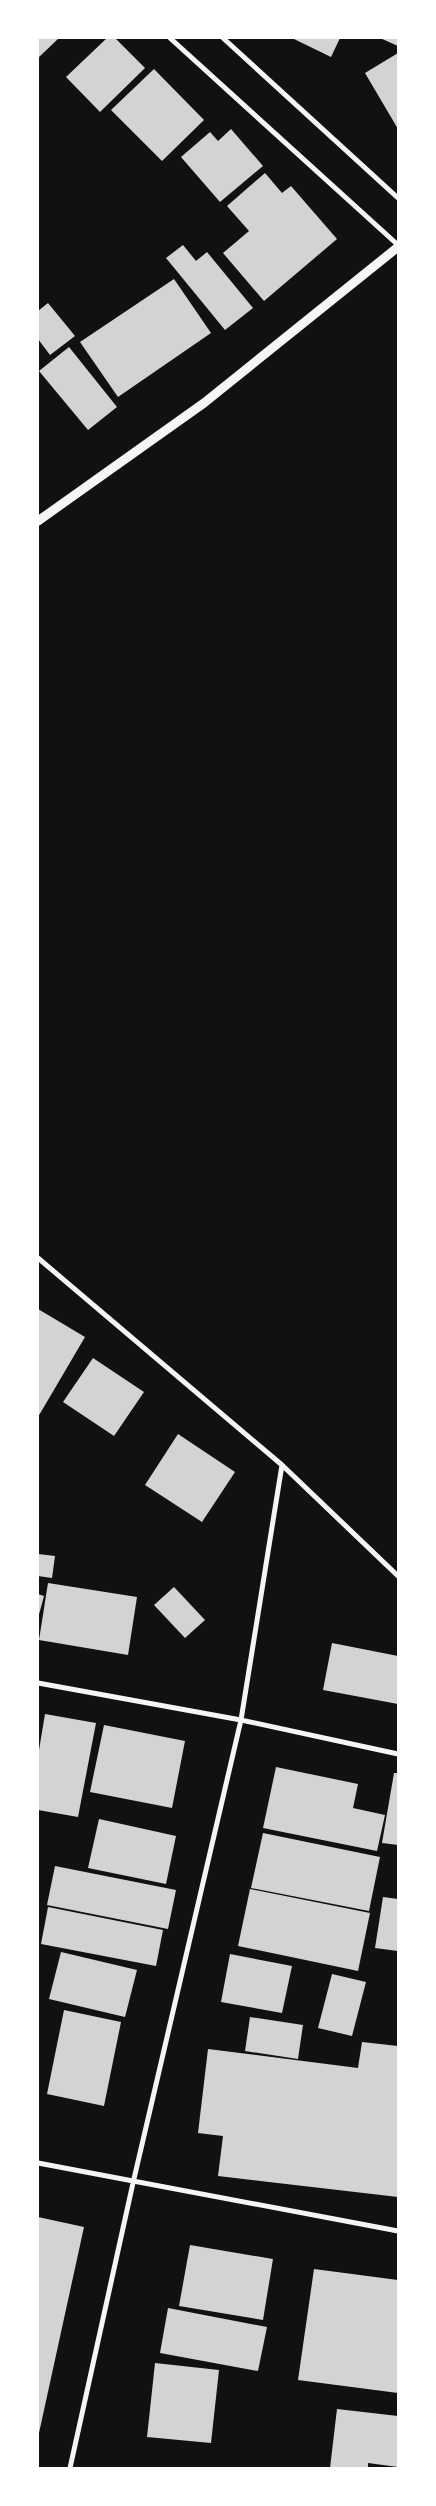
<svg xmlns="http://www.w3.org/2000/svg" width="436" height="2506" viewBox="0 0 436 2506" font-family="'Public Sans',sans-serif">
<rect width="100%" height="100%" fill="#111"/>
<path fill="#d3d3d3" d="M38,38H59L38,58Z
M107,38H115L145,68L100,112L66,77Z
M295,38H340L331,57L294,39Z
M380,38H398V46Z
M398,53V129L365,73Z
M154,69L204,120L162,161L111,110Z
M231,129L263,166L220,202L181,157L210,132L218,141Z
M265,173L282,193L291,186L337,239L264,301L223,253L249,231L227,206Z
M183,245L196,261L207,252L253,308L225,330L166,258Z
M174,279L211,333L118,397L80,342Z
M48,303L75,336L50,355L38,339V311Z
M69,347L117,407L88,430L39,371Z
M38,1309L85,1337L38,1417Z
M93,1358L144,1392L114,1436L63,1402Z
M178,1434L235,1472L202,1522L145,1485Z
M38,1554L55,1556L52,1578L38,1576Z
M48,1583L137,1597L128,1655L39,1640Z
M174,1587L205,1620L185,1638L154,1605Z
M38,1594L44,1596L38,1618Z
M332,1643L398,1656V1704L323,1690Z
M45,1714L96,1723L78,1817L38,1810V1756Z
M104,1725L185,1741L172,1808L90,1792Z
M276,1767L358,1784L353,1808L385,1815L377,1851L263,1828Z
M394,1773H398V1845L382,1843Z
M99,1819L176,1836L166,1884L88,1868Z
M263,1833L380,1857L369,1911L251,1888Z
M55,1866L176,1890L168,1929L47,1905Z
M250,1889L370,1913L358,1971L238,1946Z
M383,1897L398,1899V1951L375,1948Z
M48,1907L163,1930L156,1966L41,1944Z
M61,1952L137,1970L125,2017L49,1999Z
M230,1954L292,1966L282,2013L221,2002Z
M332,1974L366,1982L352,2036L318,2028Z
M64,2010L121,2022L104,2106L47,2094Z
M250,2017L303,2025L298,2059L245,2051Z
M362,2042L398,2046V2197L218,2176L223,2136L198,2133L208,2049L358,2068Z
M38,2217L84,2227L39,2433L38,2432Z
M190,2245L273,2259L263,2320L179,2306Z
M314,2269L398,2280V2393L298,2380Z
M168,2308L267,2327L258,2371L160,2353Z
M155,2363L219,2370L211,2443L147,2437Z
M337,2409L398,2416V2467L368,2463V2468H330Z"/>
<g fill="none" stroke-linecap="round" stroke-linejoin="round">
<path stroke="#f5f5f5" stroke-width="5" d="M170,38L398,245
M223,38L398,198
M38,1258L282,1465L398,1576
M38,1683L241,1720L398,1754
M38,2163L398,2231
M70,2468L133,2183L241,1720L282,1465"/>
<path stroke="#f5f5f5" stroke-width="9" d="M38,521L204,403L398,247"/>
</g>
<rect width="436" height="2506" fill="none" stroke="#ffffff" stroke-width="78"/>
</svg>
